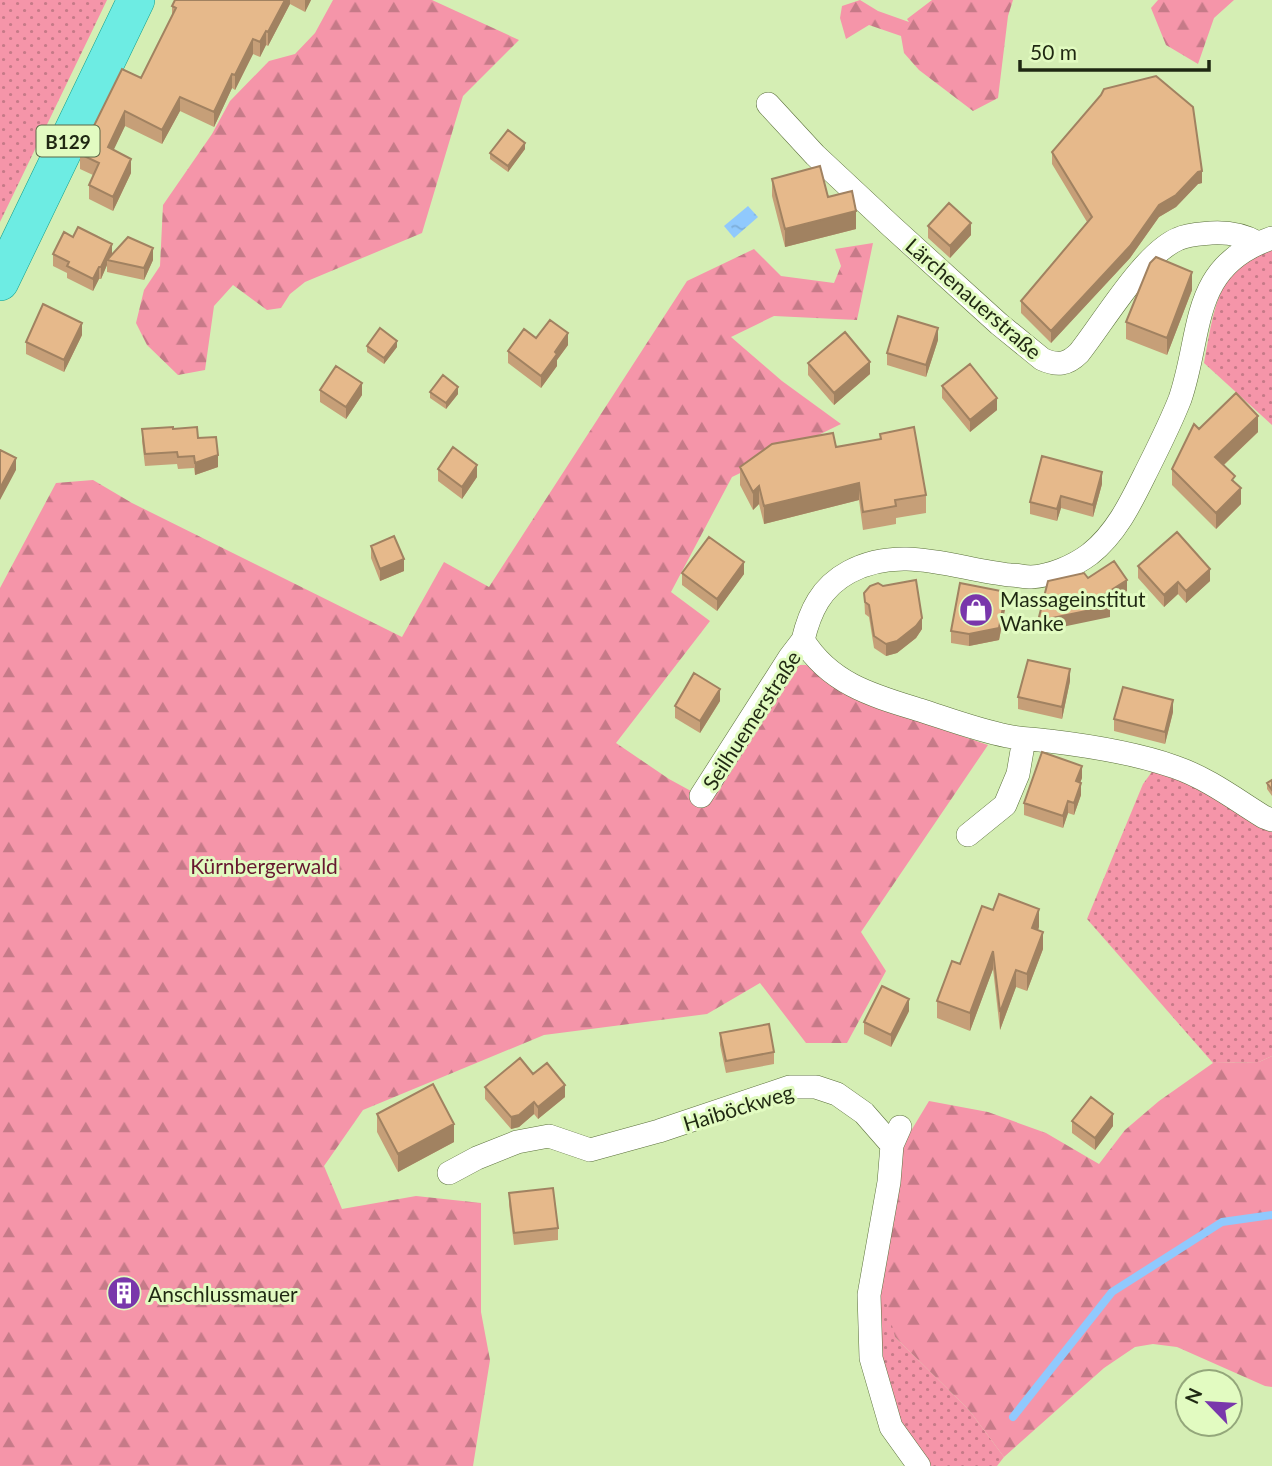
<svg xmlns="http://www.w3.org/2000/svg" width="1272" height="1466" viewBox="0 0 1272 1466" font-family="Lato,sans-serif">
<defs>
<pattern id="grass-dots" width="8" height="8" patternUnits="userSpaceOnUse" patternTransform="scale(1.75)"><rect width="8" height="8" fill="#f595a9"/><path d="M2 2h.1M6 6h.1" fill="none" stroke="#c67a88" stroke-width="1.8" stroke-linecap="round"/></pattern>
<pattern id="forest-firs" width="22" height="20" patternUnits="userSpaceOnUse" patternTransform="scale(1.75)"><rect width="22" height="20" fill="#f595a9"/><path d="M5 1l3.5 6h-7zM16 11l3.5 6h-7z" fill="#c67a88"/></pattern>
<pattern id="water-ripples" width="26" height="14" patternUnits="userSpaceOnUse" patternTransform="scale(1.75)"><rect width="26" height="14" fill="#90c9fd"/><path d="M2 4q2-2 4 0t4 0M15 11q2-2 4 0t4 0" fill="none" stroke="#7cadd8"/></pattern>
</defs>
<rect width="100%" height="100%" fill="#d5eeb4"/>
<path fill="url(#grass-dots)" d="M0,0H107L0,222Z
M1272,248V425L1204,363C1209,338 1213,302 1227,281C1237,266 1257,257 1272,248Z
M1154,769L1170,771L1272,825V1056L1259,1062L1213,1063L1087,919L1143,784Z
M882,1236L895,1337L969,1410L1004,1457L997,1466H923L913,1452L877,1363Z"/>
<path fill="url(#forest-firs)" d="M333,0H432L519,40L463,96L422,233L305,282L290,294L281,308L267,310L233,285L214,306L205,370L178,375L147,345L136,323L144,290L160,266L163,205L212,134L230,101L269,61L295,54L315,33Z
M860,0L878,11L909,22L907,19L932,0H1013L1008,16L998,98L973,111L919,70L904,53L901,36L869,25L846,39L840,18L842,6Z
M1158,0H1234L1214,18L1198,64L1166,45L1151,8Z
M873,243L857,320L774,316L731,337L782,381L841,424L732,477L671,592L710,621L616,743L669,779L711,802L793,670L799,665H806L812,668L859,701L988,745L861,932L886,971L847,1043H806L760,983L707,1014L544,1035L363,1110L324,1166L342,1209L416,1196L481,1203V1312L490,1360L473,1466H0V588L56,483L93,480L132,503L402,637L444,562L489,587L687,281L754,249L781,276L834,283L841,266L835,249Z
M1272,1056V1387L1265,1386L1177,1347L1153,1344L1135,1347L1104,1368L1004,1457L969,1410L895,1337L884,1294L882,1236L900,1149L929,1101L988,1112L1046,1133L1099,1164L1125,1130L1159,1101L1213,1063L1259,1062Z"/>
<path fill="url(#water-ripples)" d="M748,206L758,217L734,238L724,226Z"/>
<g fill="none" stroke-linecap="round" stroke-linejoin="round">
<path stroke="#90c9fd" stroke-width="8" d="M1013,1417L1112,1292L1222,1222L1272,1215"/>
<g stroke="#5b703b" stroke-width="24">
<path id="street" d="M768,104L815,155L890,225L999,324L1042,359C1057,366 1067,365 1079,353C1103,323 1144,253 1178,239C1188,234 1200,234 1211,233C1227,232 1244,235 1258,243
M803,640C810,611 821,587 849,572C901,544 955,569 1010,575C1017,575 1024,577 1031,577C1051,576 1074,566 1090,554C1118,532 1133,498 1149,466C1160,444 1171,422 1180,399C1203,332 1189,266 1272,238
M701,796L790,657L803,640C830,684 874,696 920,710C948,719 977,730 1007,736C1021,739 1035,739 1049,741C1091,746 1135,753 1175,767C1207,778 1235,799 1264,817L1272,820
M968,835L1005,805L1018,774L1024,739
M900,1127L892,1145L889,1182L869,1295L871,1358L891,1427L919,1466
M449,1173L477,1158L517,1142L549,1136L590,1150L659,1131L790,1087H816L837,1094L864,1113L892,1145"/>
</g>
<g stroke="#129f8e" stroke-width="38">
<path id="primary" d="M0,282L136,0"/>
</g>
<use href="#street" stroke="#fff" stroke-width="23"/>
<use href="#primary" stroke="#6dece3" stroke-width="37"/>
</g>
<path fill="#c69f78" d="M175,0H311L305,12L290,4L268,46L266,45L260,57L253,54L235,90L232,88L214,127L180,111L162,144L125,126L113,150L131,173L113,211L89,199V185L93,175L80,169V154L141,78L172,15V6Z
M525,149L508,172L490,159V153Z
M1052,152L1202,183L1198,184L1176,207L1159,217L1130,258L1051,343L1021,313V301L1087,222L1052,164Z
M772,179L828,197L856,229L785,247L772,196Z
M928,226L971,235L950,258L928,238Z
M53,254L112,255L153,260L144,280L107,272V265L101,279H99L93,291L67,278V273L53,266Z
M1192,290L1167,355L1126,339V322Z
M82,335L64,372L26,354V342Z
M536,338L568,345L557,360V366L541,388L508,363V351Z
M938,340L926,377L887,365V353Z
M367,346L397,347L384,364L367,352Z
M808,363L870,374L834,405L808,375Z
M942,386L997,410L970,432L942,398Z
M320,390L362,395L346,419L320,402Z
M430,392L458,394L446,409L430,398Z
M142,429H173L198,438L218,467L195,475L194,468L178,469L177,464L145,466L142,441Z
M1199,429L1258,432L1224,465L1235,483L1241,504L1216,529L1172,485V469Z
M880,434L926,495V513L896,518V524L863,530L859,500L764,524L759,504L753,510L740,485V467L836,447L880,440Z
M438,469L477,477L462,499L438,481Z
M1102,484L1093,517L1061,508L1057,521L1030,514V502Z
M371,546L404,571L380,581L371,558Z
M1138,566L1210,581L1186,603L1178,594L1164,607L1138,578Z
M682,573L744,574L717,611L682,585Z
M864,593L922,629L916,638L897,653L886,656L874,648L869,617L865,614Z
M1006,604L999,640L969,646L951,643V631Z
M1070,681L1062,719L1018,709V697Z
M720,701L700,733L675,718V706Z
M1173,712L1165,744L1114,731V719Z
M1082,778L1080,783L1081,795L1074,815L1068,813L1063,828L1024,815V803Z
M1272,780V796L1267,789V783Z
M1039,927L1038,930L1043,949L1027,991L1016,987L1000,1030L993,969L970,1031L937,1018V1001L960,964Z
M909,1011L891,1047L864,1034V1022Z
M720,1033L774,1052V1064L726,1073L720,1045Z
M533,1074L565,1097L538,1119L534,1114L519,1127L511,1129L485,1099V1087Z
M377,1114L454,1142L398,1172L377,1132Z
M1072,1121L1113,1126L1095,1150L1072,1133Z
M509,1193L558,1228V1240L514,1245L509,1205Z"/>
<path fill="#a18261" d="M285,0H290V4L268,46V32Z
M305,0H311L305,12Z
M266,31V45L260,57V42Z
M253,39V54L235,90V75Z
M232,74V88L214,127V112Z
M180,97V111L162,144V130Z
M125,111V126L108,162V147Z
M525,143V149L508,172V166Z
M131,159V173L113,211V197Z
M1202,171V183L1198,184L1176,207L1159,217L1130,258L1051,343V331L1159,205L1198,172Z
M856,211V229L785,247V229Z
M971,223V235L950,258V246Z
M112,244V256L107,260V265L101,279V267Z
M153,248V260L144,280V268Z
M99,267V279L93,291V279Z
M1192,272V290L1167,355V338Z
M82,323V335L64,372V360Z
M938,328V340L926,377V365Z
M568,333V345L557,360V366L541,388V376L555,352Z
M397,341V347L384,364V358Z
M870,362V374L834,405V393Z
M362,383V395L346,419V407Z
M458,387V394L446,409V403Z
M997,398V410L970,432V420Z
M1258,416V432L1215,473V457Z
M218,455V467L195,475V463Z
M16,458V470L0,500V488Z
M477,465V477L462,499V487Z
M1102,472V484L1093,517V505Z
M859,483V500L764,524V506Z
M759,486V504L753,510V492Z
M1241,488V504L1216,529V513Z
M1061,496V508L1057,521V509Z
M404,559V571L380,581V569Z
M744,562V574L717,611V599Z
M1210,569V581L1186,603V591Z
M1127,580V591L1103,607L1110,606V617L1038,632V621L1102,596Z
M1178,582V594L1164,607V595Z
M1006,592V604L999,640L969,646V634Z
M922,618V629L916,638L897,653L886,656V644Z
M1070,669V681L1062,719V707Z
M720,689V701L700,733V721Z
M1173,700V712L1165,744V732Z
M1082,766V778L1076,793V781Z
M1081,783V795L1074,815V803Z
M1068,801V813L1063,828V816Z
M1039,909V927L1032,946V928Z
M1043,932V949L1027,991V974Z
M993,951V969L970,1031V1013Z
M1016,970V987L1000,1030V1012Z
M909,999V1011L891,1047V1035Z
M565,1085V1097L538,1119V1107Z
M534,1102V1114L519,1127L511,1129V1117Z
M1113,1114V1126L1095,1150V1138Z
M454,1124V1142L398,1172V1154Z"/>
<path fill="#e6b98b" stroke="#a18261" stroke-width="2" d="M175,0H285L268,32L266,31L260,42L253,39L235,75L232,74L214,112L180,97L162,130L125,111L108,147L131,159L113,197L89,185L99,163L80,154L122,69L141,78L176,8L172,6Z
M1156,76L1193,107L1202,171L1198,172L1176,195L1159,205L1130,246L1051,331L1021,301L1092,217L1052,152L1101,95L1104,89Z
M508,130L525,143L508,166L490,153Z
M820,166L828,197L852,191L856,211L785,229L772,179Z
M949,203L971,223L950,246L928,226Z
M78,227L112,244L101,267H99L93,279L67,266L69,262L53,254L64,232L73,237Z
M128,237L153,248L144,268L107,260Z
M1156,257L1192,272L1167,338L1126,322L1150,263Z
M43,304L82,323L64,360L26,342Z
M898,316L938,328L926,365L887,353Z
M550,320L568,333L555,352L557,354L541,376L508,351L524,329L536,338Z
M380,328L397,341L384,358L367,346Z
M845,332L870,362L834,393L808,363Z
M970,364L997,398L970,420L942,386Z
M336,366L362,383L346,407L320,390Z
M443,375L458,387L446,403L430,392Z
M1236,393L1258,416L1215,457L1235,476L1232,480L1241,488L1216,513L1172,469L1194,424L1199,429Z
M173,427V429L197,427L198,438L216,437L218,455L195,463L194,456L178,457L177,452L145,454L142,429Z
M914,427L926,495L895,500L896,506L863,512L859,483L764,506L759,486L753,492L740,467L772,444L833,433L836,447L881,439L880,434Z
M453,447L477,465L462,487L438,469Z
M0,450L16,458L0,488Z
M1042,456L1102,472L1093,505L1061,496L1057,509L1030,502Z
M1177,532L1210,569L1186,591L1178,582L1164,595L1138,566Z
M394,536L404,559L380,569L371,546Z
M709,537L744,562L717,599L682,573Z
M1114,561L1127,580L1102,596L1110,606L1038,621L1048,581L1084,573L1088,578Z
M916,580L922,618L916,626L897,641L886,644L874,636L869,605L865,602L864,593L870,586L878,583L883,586Z
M960,583L1006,592L999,628L969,634L951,631Z
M1028,660L1070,669L1062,707L1018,697Z
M694,673L720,689L700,721L675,706Z
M1123,687L1173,700L1165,732L1114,719Z
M1042,752L1082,766L1076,781L1081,783L1074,803L1068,801L1063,816L1024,803Z
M1272,780V790L1267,783Z
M999,894L1039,909L1032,928L1043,932L1027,974L1016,970L1000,1012L993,951L970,1013L937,1001L952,961L960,964L982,906L993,910Z
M882,986L909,999L891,1035L864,1022Z
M769,1024L774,1052L726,1061L720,1033Z
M520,1058L533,1074L547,1063L565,1085L538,1107L534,1102L519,1115L511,1117L485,1087Z
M433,1084L454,1124L398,1154L377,1114Z
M1091,1097L1113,1114L1095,1138L1072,1121Z
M553,1188L558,1228L514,1233L509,1193Z"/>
<defs>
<g id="shop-disc" transform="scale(1.75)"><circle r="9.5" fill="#7937ab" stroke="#e2fbc1"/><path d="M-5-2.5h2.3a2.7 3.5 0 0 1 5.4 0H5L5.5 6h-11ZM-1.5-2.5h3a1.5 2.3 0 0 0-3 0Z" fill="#fff"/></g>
<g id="building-disc" transform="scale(1.75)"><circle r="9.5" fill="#7937ab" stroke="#e2fbc1"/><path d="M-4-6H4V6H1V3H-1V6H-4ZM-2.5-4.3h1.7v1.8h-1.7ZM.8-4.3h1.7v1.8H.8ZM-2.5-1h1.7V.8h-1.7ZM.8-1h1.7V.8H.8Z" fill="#fff"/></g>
</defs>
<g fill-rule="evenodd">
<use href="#shop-disc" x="976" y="610"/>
<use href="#building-disc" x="124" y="1293"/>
</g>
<g text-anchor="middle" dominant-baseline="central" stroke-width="6" stroke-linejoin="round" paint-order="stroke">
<rect fill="#e2fbc1" stroke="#5a6746" stroke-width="2" x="36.5" y="125.5" width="63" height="31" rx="5"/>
<g font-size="19" font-weight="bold" fill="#1f2812">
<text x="68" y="141">B129</text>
</g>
<g font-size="21" fill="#1f2812" stroke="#e2fbc1">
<text transform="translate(974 298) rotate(41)">Lärchenauerstraße</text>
<text transform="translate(751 720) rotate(-57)">Seilhuemerstraße</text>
<text transform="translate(738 1107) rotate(-17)">Haiböckweg</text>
</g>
<g font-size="21" fill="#1f2812" stroke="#e2fbc1" text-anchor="start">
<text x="1000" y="598">Massageinstitut<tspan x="1000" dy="24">Wanke</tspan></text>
<text x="148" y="1293">Anschlussmauer</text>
</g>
<g font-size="21" fill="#671830" stroke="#e2fbc1">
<text x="264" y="865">Kürnbergerwald</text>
</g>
</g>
<g transform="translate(1209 1403) rotate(295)"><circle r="33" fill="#e2fbc1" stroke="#94a77b" stroke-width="2"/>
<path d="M0-5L12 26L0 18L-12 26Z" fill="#7937ab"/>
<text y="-10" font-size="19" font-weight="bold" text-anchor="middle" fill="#1f2812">N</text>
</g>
<path d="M1020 60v10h189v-10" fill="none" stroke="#1f2812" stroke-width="3.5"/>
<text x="1030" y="60" font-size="21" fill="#1f2812" stroke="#e2fbc1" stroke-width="5" paint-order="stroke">50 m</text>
</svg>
